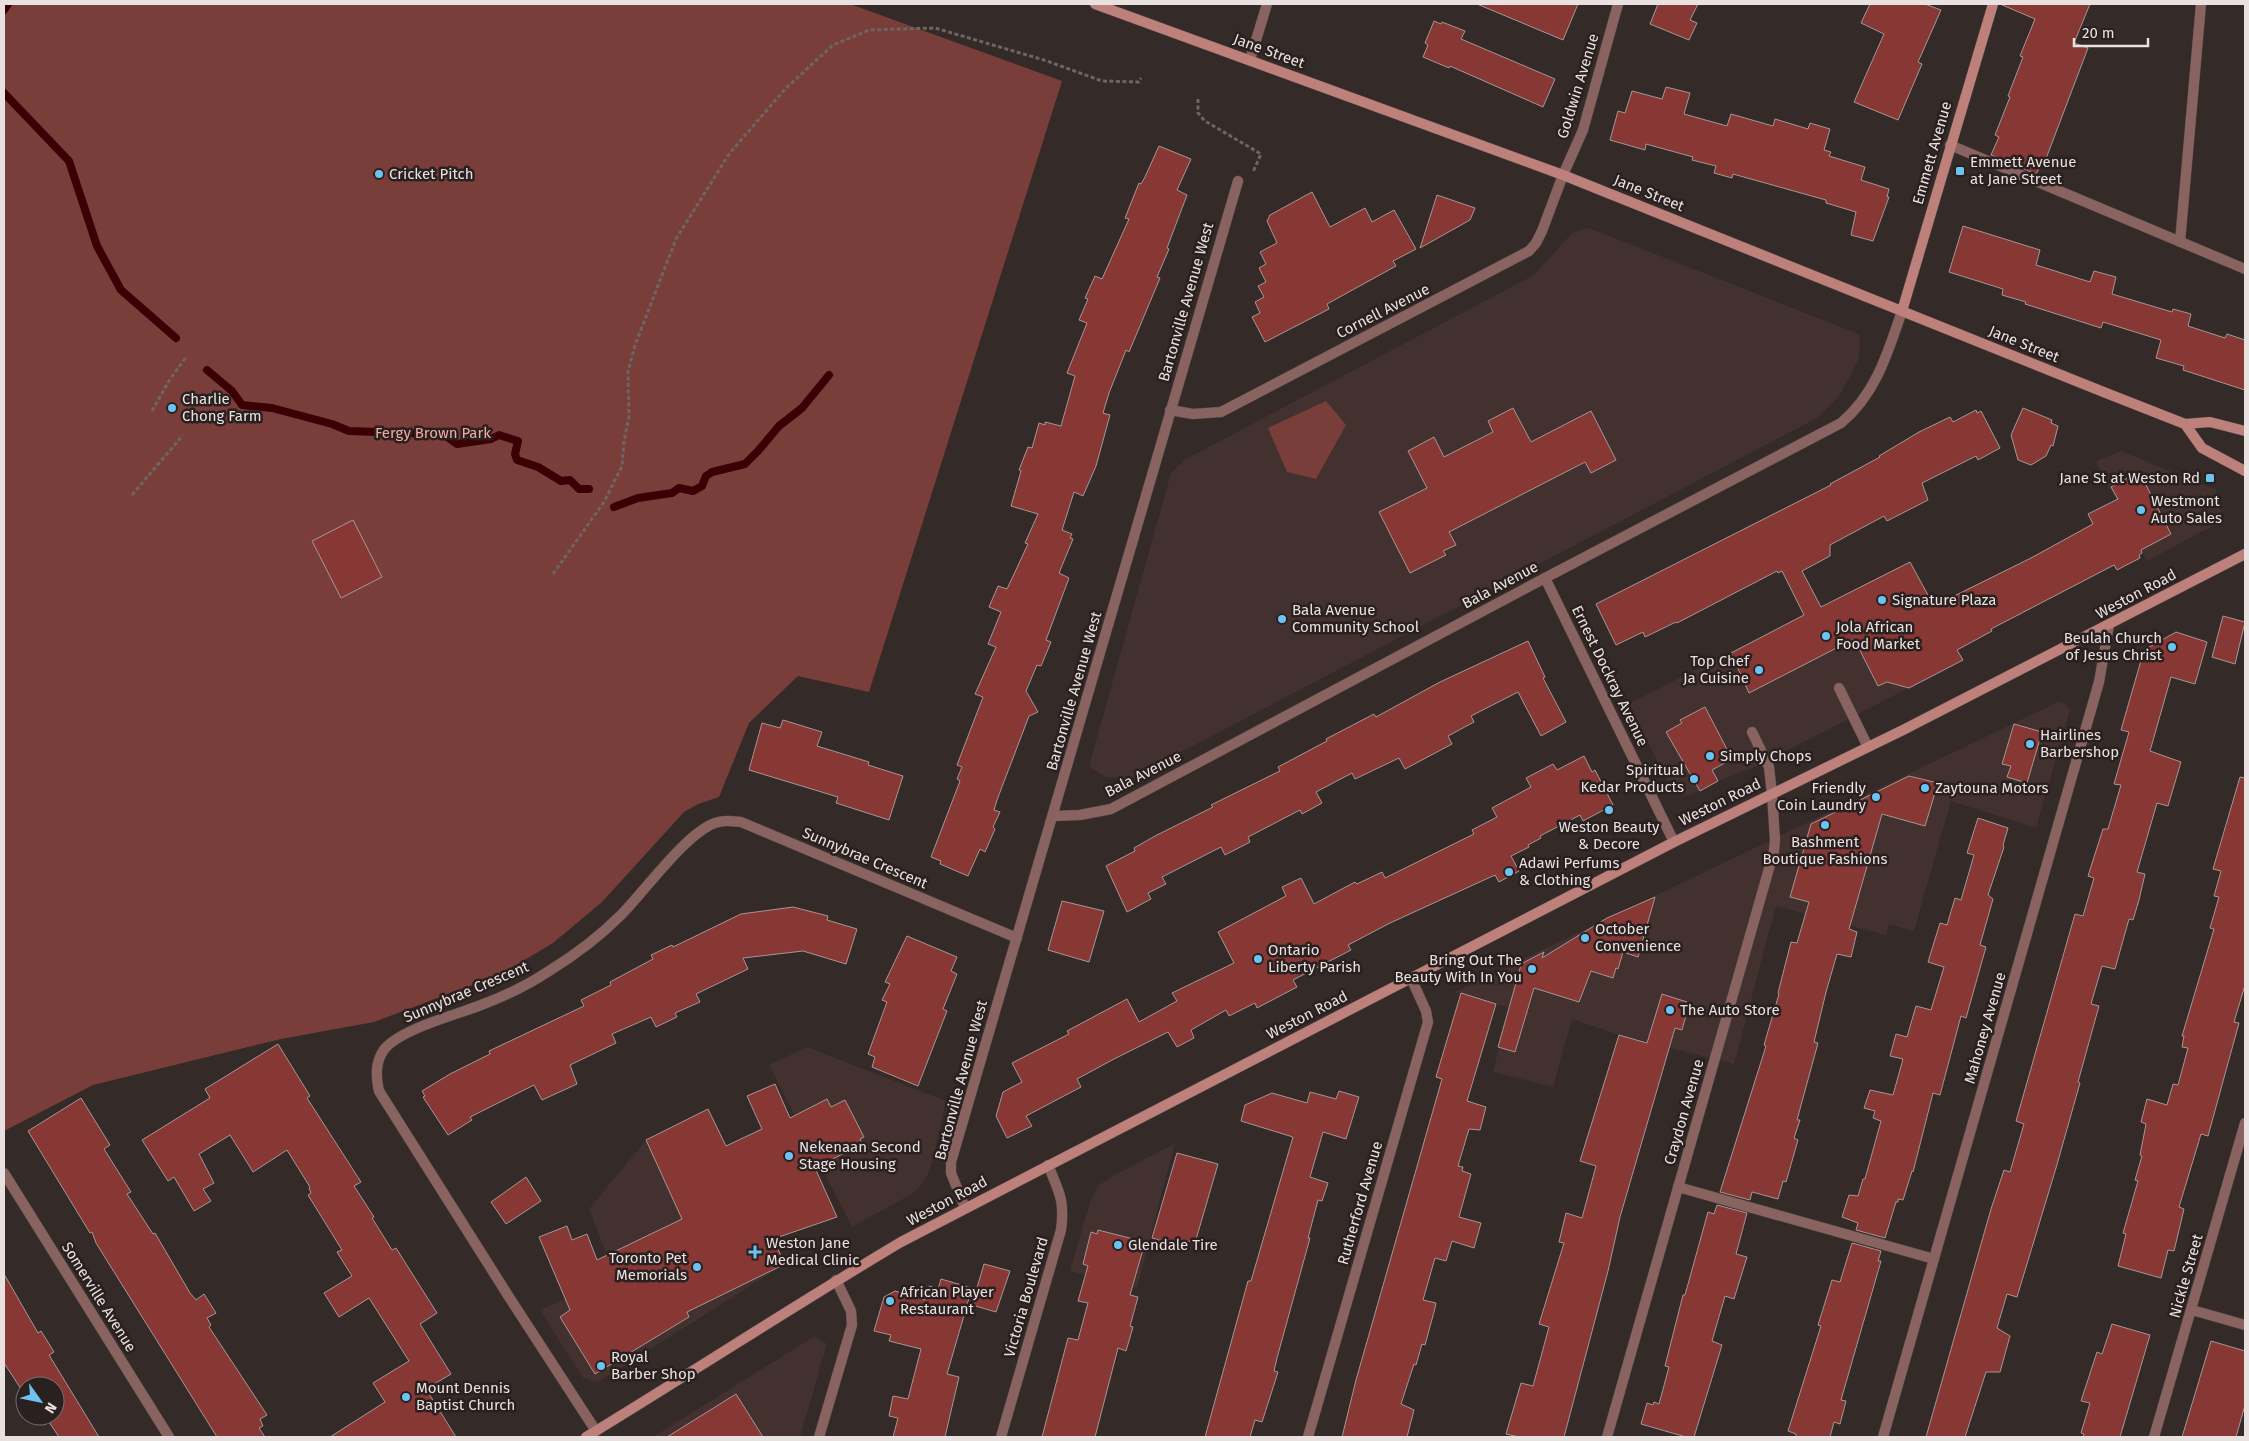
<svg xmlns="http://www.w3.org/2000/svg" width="2249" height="1441" viewBox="0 0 2249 1441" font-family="'Fira Sans',sans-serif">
<rect width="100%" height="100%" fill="#342a28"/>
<path fill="#42312f" d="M1589,228L1859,334L1860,343L1859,359L1840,395L1817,418L1132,778L1105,777L1089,766L1171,473L1184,460L1534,275L1573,232Z
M2121,451L2216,490L2221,514L2218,523L2147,561L2096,461Z
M1910,562L1963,660L1757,766L1718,781L1690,795L1682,796L1671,787L1628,704Z
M2058,702L2065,704L2070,710L2036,828L1951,801L1914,931L1889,924L1886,935L1776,906L1734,1064L1620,1035L1572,1019L1553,1087L1493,1072L1509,1008L1455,992Z
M807,1047L946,1101L934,1155L928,1174L922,1184L912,1194L852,1227L769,1065Z
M708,1109L785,1264L598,1382L583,1378L540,1310L615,1276L589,1209L646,1140Z
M1175,1143L1137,1288L1070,1271L1091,1199L1098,1186L1109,1178Z
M815,1336L827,1344L800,1437H653Z"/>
<path fill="#7a3e3a" d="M4,4H850L1062,81L869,692L798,676L749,723L719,797L698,804L684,812L602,902L553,943L501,974L374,1022L281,1039L93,1085L4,1131Z
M1326,401L1346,425L1316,479L1287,472L1268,428Z"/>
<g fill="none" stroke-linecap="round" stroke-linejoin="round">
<path stroke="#3b0004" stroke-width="8" d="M4,10L8,4
M4,93L69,161L97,246L121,290L176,338
M207,370L232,391L242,405L272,408L332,424L349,431L433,434L446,436L457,444L491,439L499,435L518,441L515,454L517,460L538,467L561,481L570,480L579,489H589
M614,507L638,498L672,493L679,488L693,491L702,486L706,476L712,472L745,464L758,451L779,426L802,408L829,375"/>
</g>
<path fill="#873734" stroke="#a59796" d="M1477,4H1578L1563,40Z
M1658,4H1698L1690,20L1697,23L1689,40L1650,24Z
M1870,4H1925L1941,10L1918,62L1922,64L1898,120L1854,102L1884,34L1861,23Z
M2000,4H2090L2074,43L2088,48L2047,156L2036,174L1991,155L1999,137L1995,135L2010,97L2008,96L2023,57L2020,56L2035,19Z
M1434,21L1441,24L1442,22L1465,31L1461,39L1555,79L1543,107L1450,66L1449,68L1423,57L1428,45L1425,43Z
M1666,87L1690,93L1684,114L1727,126L1731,114L1773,126L1775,119L1808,129L1810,123L1830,129L1824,150L1831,152L1829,156L1865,167L1861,180L1889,189L1887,197H1889L1873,241L1851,235L1856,212L1826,203V200L1733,174L1732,178L1714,173L1716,166L1692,160L1693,157L1646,144L1645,150L1610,140L1618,111L1625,113L1632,91L1662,99Z
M1159,146L1191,159L1177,190L1187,195L1167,248L1169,249L1157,277L1160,278L1129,352L1126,350L1109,393L1103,413L1110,415L1096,466L1083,496L1074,492L1062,530L1072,534L1070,538L1073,539L1059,573L1069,578L1046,640L1051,642L1041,666L1037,665L1026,691L1038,712L1029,716L997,800L994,810L1000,812L993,827L995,829L985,852L980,849L968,876L940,864L941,861L931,857L960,781L957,779L962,767L957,765L983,697L975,694L996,647L988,644L1001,612L989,607L998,586L1007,589L1028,544L1025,543L1038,514L1011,506L1021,471L1019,470L1028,447L1032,448L1039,423L1045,425V422L1061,426L1075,376L1067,373L1087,323L1079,320L1088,299L1085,298L1095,276L1102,279L1129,219L1125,218L1139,183L1141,184L1145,177Z
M1312,192L1330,227L1365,208L1372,222L1394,210L1416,249L1393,261L1396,266L1327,304L1329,309L1265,342L1252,317L1260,313L1255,302L1264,297L1258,286L1266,282L1259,268L1266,264L1260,252L1277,243L1267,221L1270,215Z
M1437,195L1475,208L1470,220L1420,248Z
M1963,226L2040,250L2036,265L2090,282L2094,271L2116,277L2112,294L2172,312L2173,309L2191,314L2188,326L2225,338L2227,334L2245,340V390L2183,370L2184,366L2156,358L2161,340L2103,322L2101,328L2025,304L2026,302L2002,295L2003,289L1949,272Z
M1513,408L1531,442L1591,411L1616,460L1591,473L1585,462L1449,532L1456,545L1443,551L1446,555L1410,573L1379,512L1427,488L1408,451L1434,437L1444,457L1493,432L1488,421Z
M2023,408L2052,420L2051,423L2058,426L2053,446L2051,445L2046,456L2031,465L2018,460L2011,435Z
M1976,410L1977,413L1981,411L2000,448L1978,460L1976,456L1922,483L1928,500L1887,521L1884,516L1830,545V556L1802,571L1821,607L1910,562L1934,606L2031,558L2093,524L2088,514L2118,499L2111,487L2137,473L2142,484L2145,483L2171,534L2141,550L2142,553L2139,555L2140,558L2117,570L2114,565L1991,629L1992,631L1957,650L1963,660L1909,688L1887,682L1878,686L1854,639L1749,693L1731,653L1804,615L1782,571L1778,573L1777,571L1677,623L1676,622L1645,637L1643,632L1616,645L1596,604L1831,485L1830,484L1880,457L1879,456L1919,432L1950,417L1953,422Z
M353,520L382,577L341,598L312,541Z
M2223,616L2245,622L2235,664L2212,657Z
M2176,632L2207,642L2195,684L2171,677L2150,751L2181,762L2168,806L2157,803L2137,872L2145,874L2139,900L2133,920L2129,919L2115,969L2102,966L2091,1004L2099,1006L2078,1082L2080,1083L2056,1168L2017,1297L2007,1294L1997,1328L2010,1336L2000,1372H1986L1965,1437H1926L1991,1209L2004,1170L2010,1172L2024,1124L2016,1121L2075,914L2083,916L2094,878L2088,876L2103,829H2108L2121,785L2114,784L2129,732L2121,730L2144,650Z
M1528,641L1545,677L1543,678L1566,722L1541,736L1518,692L1471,716L1474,722L1448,736L1452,744L1405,769L1399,758L1355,779L1352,773L1316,792L1322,803L1302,814L1300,810L1248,837L1250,842L1225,855L1221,847L1162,877L1166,884L1148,893L1151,899L1127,912L1106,866L1135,851L1134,848L1155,836L1213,807L1211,805L1280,771L1278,767L1327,741L1326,739L1374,714L1376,717L1440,682Z
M1705,707L1732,759L1712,770L1718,781L1700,791L1666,732L1682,723L1680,720Z
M783,720L822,732L817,746L869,762L868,765L903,776L889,820L836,803L838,797L749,770L762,723L780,728Z
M2014,724L2042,732L2027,783L2007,777L2011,766L2002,764Z
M1584,756L1592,772L1595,770L1613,805L1583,821L1580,815L1540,836L1541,838L1528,845L1529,847L1511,856L1519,871L1499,882L1495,875L1390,923L1348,945L1351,950L1293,980L1297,987L1257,1008L1255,1003L1229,1016L1226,1010L1191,1030L1194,1038L1177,1047L1168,1032L1114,1059L1077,1079L1081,1087L1026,1116L1032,1126L1007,1138L996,1116L1003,1092L1022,1082L1012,1063L1069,1034L1067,1031L1127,999L1139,1022L1177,1001L1172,993L1234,963L1218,932L1286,896L1282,887L1301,878L1314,904L1355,882L1357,884L1382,872L1385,878L1474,834L1472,830L1497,817L1492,808L1531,787L1526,778L1553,764L1557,770Z
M1909,776L1938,783L1925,826L1882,814L1849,929L1857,932L1851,957L1837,954L1826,992L1814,1042L1818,1043L1797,1120H1800L1794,1138L1798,1140L1786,1182L1783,1181L1778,1199L1752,1192L1750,1200L1720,1192L1766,1046L1764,1045L1779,994L1778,993L1791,942L1797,943L1809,902L1790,897L1811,824Z
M2240,777L2245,778V985L2234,1022L2239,1023L2208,1136L2201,1134L2179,1207L2184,1209L2174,1251L2168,1250L2161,1278L2118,1266L2126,1234L2123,1233L2138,1181L2135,1180L2142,1156L2140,1155L2146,1124L2141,1122L2147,1099L2167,1105L2173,1084L2178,1085L2188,1048L2182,1047L2184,1036H2182L2214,929L2210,928L2219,897L2214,896L2221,871L2213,869Z
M1978,818L2008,828L2003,845L2004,847L1988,895L1993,899L1980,945L1986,947L1966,1018L1961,1016L1940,1095L1933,1093L1913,1172L1912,1171L1903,1200L1898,1199V1202H1896L1885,1238L1856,1230L1858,1223L1842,1217L1849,1195L1858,1196L1863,1179H1865L1881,1121L1873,1118L1875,1111L1864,1108L1870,1090L1893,1095L1903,1059L1890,1056L1896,1034L1907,1037L1916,1006L1931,1010L1944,967L1928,962L1940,923L1947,925L1955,898L1961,900L1974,855L1967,853Z
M1655,897L1638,957L1623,952L1618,969L1616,968L1613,978L1591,971L1579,1002L1534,988L1515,1052L1498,1047L1516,983L1506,980L1519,973L1521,964L1544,952L1542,958L1607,918Z
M1062,901L1104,911L1089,962L1048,950Z
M793,907L828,916L827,920L857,929L846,964L803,951L743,958L748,969L696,994L700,1002L675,1013L677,1017L656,1027L651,1017L612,1034L616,1043L570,1065L577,1084L542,1100L534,1085L470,1117L472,1120L448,1135L423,1097L425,1096L422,1091L450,1074L490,1054L489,1051L584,1006L581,1000L611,985L610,982L653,959L651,955L672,945L673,947L741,914Z
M907,936L957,957L951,971L957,974L943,1009L947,1011L918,1086L872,1067L875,1057L868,1054L887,1002L882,1000L890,984L885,982Z
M1461,993L1496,1004L1467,1101L1486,1107L1480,1130L1469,1129L1458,1166L1463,1167L1462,1171L1471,1174L1459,1217L1481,1223L1474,1248L1452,1241L1446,1261L1435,1258L1423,1300L1436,1303L1434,1312L1425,1345L1422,1344L1416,1365L1414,1364L1401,1404L1414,1410L1407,1437H1342L1356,1380L1442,1079L1436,1077Z
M1662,994L1687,1002L1686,1007L1688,1008L1682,1030L1675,1028L1620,1217L1608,1271L1564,1437H1519L1506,1434L1521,1383L1533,1386L1549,1327L1539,1324L1564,1243L1559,1242L1566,1213L1582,1218L1596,1166L1580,1161L1619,1035L1647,1043Z
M278,1044L310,1096L307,1098L361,1182L354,1186L374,1217L372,1218L392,1250L396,1248L437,1313L420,1324L451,1374L426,1389L456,1437H330L385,1402L373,1383L409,1361L369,1298L339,1317L324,1293L352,1276L337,1252L342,1250L308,1195L311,1193L309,1188L310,1187L287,1150L253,1172L230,1135L199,1154L214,1183L203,1189L211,1201L194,1211L174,1177L168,1181L142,1140L210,1098L205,1089Z
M775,1084L790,1118L827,1099L831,1107L845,1100L864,1137L860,1139L862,1144L815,1168L837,1217L773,1239L785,1264L687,1312L689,1317L595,1374L560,1317L570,1310L539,1237L567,1226L572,1240L587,1234L597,1260L682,1219L646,1140L708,1109L726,1146L762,1129L747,1096Z
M1339,1091L1359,1097L1346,1139L1323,1132L1310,1177L1328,1183L1322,1201L1318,1200L1308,1238H1310L1277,1358L1274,1371L1278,1372L1262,1422L1255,1420L1250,1437H1205L1248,1281H1251L1293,1137L1241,1121L1245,1105L1272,1093L1307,1103L1310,1092L1336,1099Z
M81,1098L110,1145L104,1149L131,1192L127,1194L153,1234L155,1233L190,1293L196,1300L204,1294L216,1313L207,1318L211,1325L209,1327L267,1415L260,1419L263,1426L259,1428L265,1437H217L96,1243L92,1232L90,1233L28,1131Z
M1177,1153L1218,1164L1195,1243L1189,1241L1187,1248L1152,1238Z
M526,1177L541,1201L506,1224L491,1202Z
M1717,1205L1747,1213L1736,1254L1747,1257L1734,1299L1725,1296L1712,1341L1722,1345L1694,1437H1686L1641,1424L1647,1403L1653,1405L1654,1402L1659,1404L1669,1367L1665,1366L1683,1295H1685L1708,1212L1714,1214Z
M1098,1230L1145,1242L1130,1295L1138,1297L1130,1326L1133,1327L1126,1351L1118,1348L1095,1437H1042L1068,1338L1078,1340L1088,1303L1078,1301L1088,1266L1083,1264L1091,1232L1097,1234Z
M1852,1243L1881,1251L1878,1261H1881L1841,1400L1846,1401L1840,1424L1834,1422L1830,1437H1796V1434L1788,1431L1821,1326L1818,1325L1832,1280L1840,1282Z
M984,1264L1010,1271L996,1312L972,1305Z
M4,1274L38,1333L41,1331L54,1352L49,1355L99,1437H59L45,1416H55V1386H25V1395L4,1363Z
M941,1279L972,1288L947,1374L959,1377L945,1437H893L898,1418L889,1416L893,1396L908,1399L921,1349L889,1341L891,1335L874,1331L884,1297L895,1291L925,1300L929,1286L938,1289Z
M2112,1324L2150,1335L2120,1437H2083L2084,1434L2081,1433L2090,1403L2081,1401L2097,1352L2102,1354Z
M2211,1341L2245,1351V1405L2236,1437H2182Z
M736,1394L763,1437H667L699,1417Z"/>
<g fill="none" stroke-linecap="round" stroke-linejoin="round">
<g stroke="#514745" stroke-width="11">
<path id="lane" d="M1950,145L2245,269
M2180,242L2201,4
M1839,688L1868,747
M1752,732L1769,767L1772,794
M1678,1187L1934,1259"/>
</g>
<g stroke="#514745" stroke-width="11">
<path id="street" d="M1250,60L1267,4
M1170,410L1193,414L1221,412L1529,251L1536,243L1542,231L1563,175L1583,130L1618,4
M1545,578L1674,842
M1054,816L1080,815L1111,809L1545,578L1841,423C1876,394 1888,352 1902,311
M4,1173L169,1437
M965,1208L951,1173V1162L1238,181
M2192,1310L2245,1325
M596,1431L509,1297L379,1091C376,1077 375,1064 383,1051C397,1030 456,1015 481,1005C505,996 528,985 549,971C575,955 599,937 621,915C644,892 686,833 715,823C724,820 731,821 741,822L1017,938
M819,1437L852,1325L851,1311L836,1280
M1001,1437L1061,1230C1065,1200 1059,1192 1048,1165
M1308,1437L1428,1022L1426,1011L1411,978
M1607,1437L1774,851L1775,840L1772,794
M1883,1437L2099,682L2109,625
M2154,1437L2245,1123"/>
</g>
<g stroke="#514745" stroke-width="11">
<path id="secondary" d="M1095,4L1563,175L2106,393L2185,424L2210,422L2245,431
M1902,311L1993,4
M2185,424L2202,448L2245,471
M586,1437C691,1373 795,1305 901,1242L1674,842L1903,730L2245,554"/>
</g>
<path stroke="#6e6563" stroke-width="3" stroke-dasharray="4 2.5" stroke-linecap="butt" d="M1198,99V113L1205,121L1261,154L1253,172
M152,411L170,379L187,356
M132,495L183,435
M553,574L604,502L622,466L624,441L629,417L628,372L635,345L676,239L729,154L786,88L833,45L869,30L935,28L1044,60L1102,81L1139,82L1141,78"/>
<use href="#lane" stroke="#89635f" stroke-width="10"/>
<use href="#street" stroke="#89635f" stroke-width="10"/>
<use href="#secondary" stroke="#bd807b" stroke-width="10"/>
</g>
<g fill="#6cc3f2" stroke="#2a201f" stroke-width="2">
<rect x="1955" y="166" width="10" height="10" rx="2.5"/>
<circle cx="379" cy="174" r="5"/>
<circle cx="172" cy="408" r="5"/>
<rect x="2205" y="473" width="10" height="10" rx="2.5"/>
<circle cx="2141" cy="510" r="5"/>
<circle cx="1882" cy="600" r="5"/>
<circle cx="1282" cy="619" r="5"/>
<circle cx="1826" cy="636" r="5"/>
<circle cx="2172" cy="647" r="5"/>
<circle cx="1759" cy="670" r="5"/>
<circle cx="2030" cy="744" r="5"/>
<circle cx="1710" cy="756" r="5"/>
<circle cx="1694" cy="779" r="5"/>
<circle cx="1925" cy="788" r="5"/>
<circle cx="1876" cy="797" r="5"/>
<circle cx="1609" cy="810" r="5"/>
<circle cx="1825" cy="825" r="5"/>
<circle cx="1509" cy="872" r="5"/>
<circle cx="1585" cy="938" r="5"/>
<circle cx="1258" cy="959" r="5"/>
<circle cx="1532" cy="969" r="5"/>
<circle cx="1670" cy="1010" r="5"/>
<circle cx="789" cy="1156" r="5"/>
<circle cx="1118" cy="1245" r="5"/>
<path d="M752.5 1244.5h5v5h5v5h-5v5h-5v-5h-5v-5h5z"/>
<circle cx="697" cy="1267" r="5"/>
<circle cx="890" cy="1301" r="5"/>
<circle cx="601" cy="1366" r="5"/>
<circle cx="406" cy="1397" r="5"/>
</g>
<g text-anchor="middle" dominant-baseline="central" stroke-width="5" stroke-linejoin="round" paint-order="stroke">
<g font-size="15" fill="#e8e1e0" stroke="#2a201f">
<text transform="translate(1269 51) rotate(20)">Jane Street</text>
<text transform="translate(1578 86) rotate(-73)">Goldwin Avenue</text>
<text transform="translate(1932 153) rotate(-74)">Emmett Avenue</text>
<text transform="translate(1649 193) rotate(22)">Jane Street</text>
<text transform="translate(1186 302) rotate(-74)">Bartonville Avenue West</text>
<text transform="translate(1383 311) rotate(-27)">Cornell Avenue</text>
<text transform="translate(2024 344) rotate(22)">Jane Street</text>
<text transform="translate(1500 585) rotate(-28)">Bala Avenue</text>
<text transform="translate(2136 594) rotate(-28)">Weston Road</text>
<text transform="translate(1610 676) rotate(64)">Ernest Dockray Avenue</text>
<text transform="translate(1074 691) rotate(-74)">Bartonville Avenue West</text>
<text transform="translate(1143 774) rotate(-27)">Bala Avenue</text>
<text transform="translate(1720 802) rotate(-26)">Weston Road</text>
<text transform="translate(865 858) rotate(23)">Sunnybrae Crescent</text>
<text transform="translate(466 992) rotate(-23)">Sunnybrae Crescent</text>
<text transform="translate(1307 1015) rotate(-27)">Weston Road</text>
<text transform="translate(1985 1028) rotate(-74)">Mahoney Avenue</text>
<text transform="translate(961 1080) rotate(-75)">Bartonville Avenue West</text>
<text transform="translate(1684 1112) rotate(-74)">Craydon Avenue</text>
<text transform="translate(947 1201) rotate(-28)">Weston Road</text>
<text transform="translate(1360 1203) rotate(-74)">Rutherford Avenue</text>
<text transform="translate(2186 1276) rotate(-74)">Nickle Street</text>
<text transform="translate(99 1297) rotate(58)">Somerville Avenue</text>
<text transform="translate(1026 1297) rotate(-74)">Victoria Boulevard</text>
</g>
<g font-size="15" fill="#e8e1e0" stroke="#2a201f" text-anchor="start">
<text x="1970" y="162">Emmett Avenue<tspan x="1970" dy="17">at Jane Street</tspan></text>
<text x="389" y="174">Cricket Pitch</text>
<text x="182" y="399">Charlie<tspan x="182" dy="17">Chong Farm</tspan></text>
<text x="2200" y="478" text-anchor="end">Jane St at Weston Rd</text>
<text x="2151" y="501">Westmont<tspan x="2151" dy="17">Auto Sales</tspan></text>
<text x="1892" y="600">Signature Plaza</text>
<text x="1292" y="610">Bala Avenue<tspan x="1292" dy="17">Community School</tspan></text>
<text x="1836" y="627">Jola African<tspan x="1836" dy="17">Food Market</tspan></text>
<text x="2162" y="638" text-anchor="end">Beulah Church<tspan x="2162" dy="17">of Jesus Christ</tspan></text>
<text x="1749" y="661" text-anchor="end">Top Chef<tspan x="1749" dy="17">Ja Cuisine</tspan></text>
<text x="2040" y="735">Hairlines<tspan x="2040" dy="17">Barbershop</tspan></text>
<text x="1720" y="756">Simply Chops</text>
<text x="1684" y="770" text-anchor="end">Spiritual<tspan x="1684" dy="17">Kedar Products</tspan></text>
<text x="1866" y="788" text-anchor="end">Friendly<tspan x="1866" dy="17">Coin Laundry</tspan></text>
<text x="1935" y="788">Zaytouna Motors</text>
<text x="1609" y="827" text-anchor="middle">Weston Beauty<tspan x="1609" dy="17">&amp; Decore</tspan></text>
<text x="1825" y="842" text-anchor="middle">Bashment<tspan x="1825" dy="17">Boutique Fashions</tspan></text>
<text x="1519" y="863">Adawi Perfums<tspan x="1519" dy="17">&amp; Clothing</tspan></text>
<text x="1595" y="929">October<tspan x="1595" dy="17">Convenience</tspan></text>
<text x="1268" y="950">Ontario<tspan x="1268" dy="17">Liberty Parish</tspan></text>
<text x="1522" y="960" text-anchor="end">Bring Out The<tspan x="1522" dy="17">Beauty With In You</tspan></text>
<text x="1680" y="1010">The Auto Store</text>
<text x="799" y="1147">Nekenaan Second<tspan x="799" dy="17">Stage Housing</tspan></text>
<text x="766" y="1243">Weston Jane<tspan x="766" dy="17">Medical Clinic</tspan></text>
<text x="1128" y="1245">Glendale Tire</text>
<text x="687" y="1258" text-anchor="end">Toronto Pet<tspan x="687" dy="17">Memorials</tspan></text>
<text x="900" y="1292">African Player<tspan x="900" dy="17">Restaurant</tspan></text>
<text x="611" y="1357">Royal<tspan x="611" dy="17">Barber Shop</tspan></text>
<text x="416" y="1388">Mount Dennis<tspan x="416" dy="17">Baptist Church</tspan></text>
</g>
<g font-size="15" fill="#f1aaa4" stroke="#2a201f">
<text x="433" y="433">Fergy Brown Park</text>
</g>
</g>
<rect width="2249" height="1441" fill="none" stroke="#e8e1e0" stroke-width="10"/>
<g transform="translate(40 1401) rotate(123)"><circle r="24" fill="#2a201f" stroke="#766d6c"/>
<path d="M0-4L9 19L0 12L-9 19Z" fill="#6cc3f2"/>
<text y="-8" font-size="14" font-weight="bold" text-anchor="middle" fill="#e8e1e0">N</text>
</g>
<path d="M2074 38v8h74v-8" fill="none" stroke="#e8e1e0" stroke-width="2.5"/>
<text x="2082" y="38" font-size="15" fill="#e8e1e0" stroke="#2a201f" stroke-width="4" paint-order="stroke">20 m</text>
</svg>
